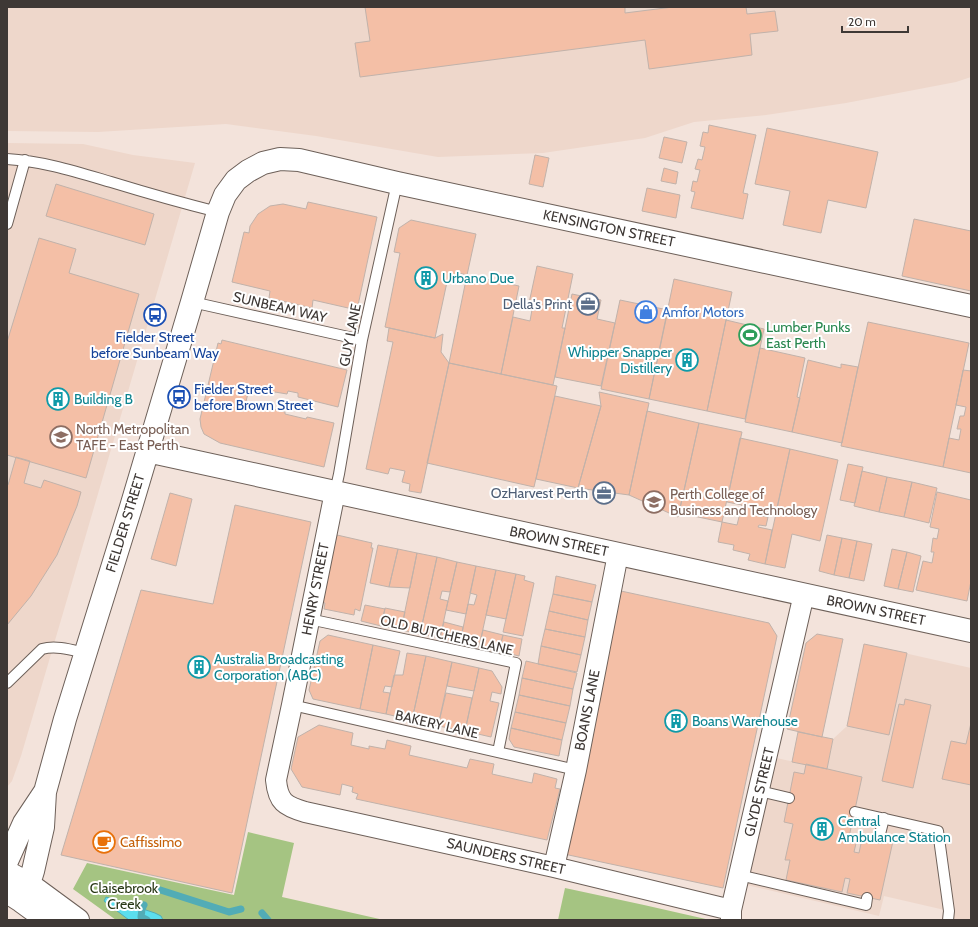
<svg xmlns="http://www.w3.org/2000/svg" width="978" height="927" viewBox="0 0 978 927" font-family="Cabin,sans-serif">
<rect width="100%" height="100%" fill="#f3e3db"/>
<path fill="#eed7cb" d="M7,7H971V77L956,82L846,103L766,115L694,122L645,138L543,153L438,157L316,136L226,124L98,132L7,131Z
M7,143L83,144L133,155L195,163L34,712L21,756L12,781L7,787Z
M864,644L971,668V920H948L949,911L884,896L879,916L738,883L767,756L827,769L833,739L847,726Z"/>
<path fill="#a5c482" d="M248,832L294,843L282,897L384,920H116L73,889L87,863L234,895Z
M565,888L644,905L710,920H558Z"/>
<path fill="#5bdeee" stroke="#52acb6" d="M106,897L155,913L161,916L163,920H129L104,901Z"/>
<g fill="none" stroke-linecap="round" stroke-linejoin="round">
<path stroke="#52acb6" stroke-width="7" d="M151,887L229,912L241,909
M144,905L142,909L141,917L147,920
M262,913L268,920"/>
</g>
<path fill="#f4bfa6" stroke="#c1b2aa" d="M365,7H625V13L673,7H746L747,14L775,11L778,31L750,34L752,55L649,69L645,40L360,77L355,43L370,41Z
M709,125L756,135L743,193L748,194L743,219L691,208L695,192L691,191L693,181L697,182L700,170L695,169L698,159L702,160L705,147L700,146L703,132L708,133Z
M767,128L878,152L866,208L828,200L821,233L783,225L790,191L755,184Z
M664,137L687,142L682,163L659,158Z
M535,155L549,158L543,187L529,184Z
M664,168L678,172L676,184L661,181Z
M56,184L154,214L145,245L46,216Z
M647,188L680,195L676,218L642,211Z
M308,202L377,217L357,310L313,300L312,308L269,298L270,291L232,282L244,232L249,233L250,226L258,214L270,206L283,204L306,209Z
M914,219L971,231V291L902,276Z
M411,220L476,234L467,275L459,273L456,284L447,282L435,338L385,327L400,253L394,252L399,228Z
M39,238L76,249L69,273L139,294L86,478L7,455V342Z
M537,266L573,274L562,328H565L553,385L501,374L513,317L530,321L533,304L529,303Z
M467,275L519,286L501,374L449,363Z
M674,279L732,292L707,411L649,399Z
M572,294L601,300L597,319L615,323L601,386L555,377Z
M620,300L668,310L649,399L601,389Z
M726,320L764,329L745,419L707,411Z
M868,322L969,343L943,467L841,446Z
M389,328L435,338L443,334L441,352L449,363L421,493L409,491L410,484L402,482L405,471L390,468L388,474L366,469L393,342L387,341Z
M222,340L347,370L338,407L298,397V393L288,391L287,394L275,392L274,394L262,391L263,389L250,386L245,405L264,409L265,407L285,412V414L306,419L307,417L334,423L324,467L220,443L204,434L201,427L200,419L218,343L221,344Z
M760,348L805,358L797,397L800,398L792,432L745,422Z
M808,360L841,368V364L858,367L842,443L792,432Z
M449,363L557,386L534,487L427,463Z
M963,370L971,371V473L943,467L949,438L959,440L961,429H957L960,416H964L966,407L956,405Z
M599,392L649,403L629,495L578,488L601,406Z
M555,396L601,406L578,488L536,479Z
M647,411L699,423L678,517L629,495Z
M699,423L742,432L722,522L679,513Z
M740,438L790,449L776,512L762,509L761,516L768,517L766,526L759,525L758,527L772,530L765,564L748,560L750,554L733,550L734,545L718,542L722,522L737,525L742,505L727,502Z
M790,449L838,460L820,541L792,534L785,568L765,564Z
M16,457L30,461L24,483L41,488L44,480L81,492L77,506L57,555L31,596L7,625V485H8Z
M848,464L863,467L855,503L840,500Z
M862,471L887,477L879,512L854,506Z
M887,477L912,482L904,517L879,512Z
M912,482L937,488L929,523L904,517Z
M937,492L971,500V581L967,601L916,590L923,561L932,563L934,552H931L933,538L937,539L939,529L930,527Z
M170,493L192,499L176,566L151,559Z
M235,505L311,522L232,893L61,855L141,590L213,604Z
M337,535L372,543L371,548H373L360,611L355,609L354,615L324,609L325,603L321,602L334,540H336Z
M827,535L842,538L834,575L819,571Z
M842,538L857,541L849,578L834,575Z
M857,541L872,544L864,581L849,578Z
M378,545L398,549L389,587L370,583Z
M398,549L417,553L410,588L389,587Z
M892,549L907,552L898,589L884,586Z
M907,552L921,556L913,592L898,589Z
M417,553L437,557L420,634L401,630Z
M437,557L457,562L450,592L442,591L440,599L448,601L440,638L420,634Z
M457,562L476,566L466,614L446,610Z
M476,566L496,570L479,647L460,643L468,604L474,605L477,595L470,593Z
M496,570L516,574L506,619L486,615Z
M516,574L525,576L524,580L534,583L523,636L503,632Z
M556,576L596,585L592,602L553,594Z
M621,591L769,623L777,636L723,888L564,854Z
M553,594L592,602L588,620L549,611Z
M365,605L385,609L381,626L361,621Z
M385,608L405,612L401,630L381,626Z
M549,611L588,620L585,637L545,629Z
M444,622L463,627L460,643L440,638Z
M545,629L585,637L581,655L541,646Z
M483,630L503,635L499,651L479,647Z
M817,634L843,639L822,737L787,729L806,643Z
M328,635L373,645L360,709L313,699L309,690L320,641Z
M503,635L522,639L519,656L499,651Z
M864,644L907,653L889,735L847,726Z
M373,645L400,651L392,687L385,686L383,692L390,693L386,714L360,709Z
M541,646L581,655L577,672L538,664Z
M407,653L426,656L412,720L386,714L394,675H403Z
M426,656L452,662L438,726L412,720Z
M526,661L577,673L573,689L522,678Z
M452,662L479,668L474,691L447,686Z
M479,668L492,671L502,687L501,694L492,692L490,701L499,703L491,737L465,731Z
M522,678L573,689L570,706L519,695Z
M446,693L472,698L465,731L438,726Z
M519,695L570,706L566,723L515,712Z
M905,699L931,705L913,788L882,781L899,704L904,705Z
M515,712L566,723L562,740L511,728Z
M971,723V785L942,779L951,741L966,744Z
M319,725L353,733L351,745L369,749V746L385,749L387,740L411,746L409,755L467,768L470,759L494,764L492,774L532,783L534,773L557,779L555,788L560,789L547,840L356,799L358,794L352,792L353,787L342,784L340,795L302,787L291,769L298,737Z
M511,728L562,740L559,756L514,747L509,739Z
M798,732L833,739L827,769L792,762Z
M806,764L862,777L849,837L857,839L854,852L859,853L863,834L893,841L880,900L847,893L850,879L845,878L842,892L786,880L790,860H785L793,824L784,822L794,772L804,774Z"/>
<g fill="none" stroke-linecap="round" stroke-linejoin="round">
<g stroke="#6d6059" stroke-width="12">
<path id="lane" d="M7,159C43,161 77,172 111,182C147,193 182,203 218,212
M7,224L25,160
M192,302L362,340
M335,492L339,474L362,340L397,183
M309,619L516,663L498,752
M7,683L42,649C56,645 72,650 85,653
M292,705L576,770
M759,791L789,798
M855,812L938,831L949,911L948,920
M879,838L884,818
M739,875L866,905L867,898"/>
</g>
<g stroke="#6d6059" stroke-width="22">
<path id="street" d="M335,492L292,705L276,780C278,802 285,806 305,812L554,867L731,910
M554,867L576,770L618,554
M731,920V910L804,594"/>
</g>
<g stroke="#6d6059" stroke-width="24">
<path id="secondary" d="M147,451L971,631
M7,861L24,823L44,793
M7,872L29,884L78,920
M7,892L21,901L47,920
M21,901L29,884L33,871L43,827L45,792L65,719L131,507L192,302L218,212L225,195L236,180L248,171L263,163L280,159L299,160L397,183L971,306"/>
</g>
<use href="#lane" stroke="#fff" stroke-width="10"/>
<use href="#street" stroke="#fff" stroke-width="20"/>
<use href="#secondary" stroke="#fff" stroke-width="22"/>
</g>
<defs>
<g id="building-ring" transform="scale(1.15)"><circle r="9.5" fill="#fff" stroke="#0f9aa8" stroke-width="1.5"/><path d="M-4-6H4V6H1V3H-1V6H-4ZM-2.5-4.3h1.7v1.8h-1.7ZM.8-4.3h1.7v1.8H.8ZM-2.5-1h1.7V.8h-1.7ZM.8-1h1.7V.8H.8Z" fill="#0f9aa8"/></g>
<g id="office-ring" transform="scale(1.15)"><circle r="9.5" fill="#fff" stroke="#5c6f8a" stroke-width="1.5"/><path d="M-6-3h4V-5.5h4V-3h4V5H-6ZM-1-4.5V-3h2v-1.5ZM-6 0V1H6V0Z" fill="#5c6f8a"/></g>
<g id="shop-ring" transform="scale(1.15)"><circle r="9.5" fill="#fff" stroke="#3f7fe0" stroke-width="1.5"/><path d="M-5-2.5h2.3a2.7 3.5 0 0 1 5.4 0H5L5.5 6h-11ZM-1.5-2.5h3a1.5 2.3 0 0 0-3 0Z" fill="#3f7fe0"/></g>
<g id="bus-ring" transform="scale(1.15)"><circle r="9.5" fill="#fff" stroke="#1a4fb4" stroke-width="1.5"/><path d="M-5-6H5V4H4V6H2V4H-2V6H-4V4H-5ZM-3.5-4V0h7V-4ZM-3.5 1.2v1.5H-2V1.2ZM2 1.2v1.5H3.5V1.2Z" fill="#1a4fb4"/></g>
<g id="stadium-ring" transform="scale(1.15)"><circle r="9.5" fill="#fff" stroke="#2e9e5b" stroke-width="1.5"/><path d="M0-5a6.5 5 0 1 0 0 10a6.5 5 0 1 0 0-10ZM-3.5-1.8h7v3.6h-7Z" fill="#2e9e5b"/></g>
<g id="university-ring" transform="scale(1.15)"><circle r="9.5" fill="#fff" stroke="#8d6e63" stroke-width="1.5"/><path d="M0-5L7-2L0 1L-7-2ZM-4 1L0 2.5L4 1V4Q0 6-4 4Z" fill="#8d6e63"/></g>
<g id="cafe-ring" transform="scale(1.15)"><circle r="9.5" fill="#fff" stroke="#e8710a" stroke-width="1.5"/><path d="M-5.5-4.5H6V0H3Q3 3.5 0 3.5H-2.5Q-5.5 3.5-5.5 0ZM3-3.2v2h1.7v-2ZM-6 4.5H4V6H-6Z" fill="#e8710a"/></g>
</defs>
<g fill-rule="evenodd">
<use href="#building-ring" x="426" y="278"/>
<use href="#office-ring" x="588" y="304"/>
<use href="#shop-ring" x="646" y="312"/>
<use href="#bus-ring" x="155" y="315"/>
<use href="#stadium-ring" x="750" y="335"/>
<use href="#building-ring" x="687" y="360"/>
<use href="#bus-ring" x="179" y="397"/>
<use href="#building-ring" x="58" y="399"/>
<use href="#university-ring" x="61" y="437"/>
<use href="#office-ring" x="604" y="493"/>
<use href="#university-ring" x="654" y="502"/>
<use href="#building-ring" x="199" y="667"/>
<use href="#building-ring" x="676" y="721"/>
<use href="#building-ring" x="822" y="829"/>
<use href="#cafe-ring" x="104" y="842"/>
</g>
<g text-anchor="middle" dominant-baseline="central" stroke-width="4" stroke-linejoin="round" paint-order="stroke">
<g font-size="14" fill="#3e3835" stroke="#fff">
<text transform="translate(609 228) rotate(12)">KENSINGTON STREET</text>
<text transform="translate(280 307) rotate(13)">SUNBEAM WAY</text>
<text transform="translate(350 335) rotate(-79)">GUY LANE</text>
<text transform="translate(125 523) rotate(-73)">FIELDER STREET</text>
<text transform="translate(559 541) rotate(12)">BROWN STREET</text>
<text transform="translate(315 589) rotate(-79)">HENRY STREET</text>
<text transform="translate(876 610) rotate(12)">BROWN STREET</text>
<text transform="translate(447 635) rotate(13)">OLD BUTCHERS LANE</text>
<text transform="translate(587 710) rotate(-79)">BOANS LANE</text>
<text transform="translate(437 724) rotate(13)">BAKERY LANE</text>
<text transform="translate(759 792) rotate(-77)">GLYDE STREET</text>
<text transform="translate(506 856) rotate(13)">SAUNDERS STREET</text>
</g>
<g font-size="14" fill="#0d838f" stroke="#fff" text-anchor="start">
<text x="442" y="278">Urbano Due</text>
<text x="672" y="352" text-anchor="end">Whipper Snapper<tspan x="672" dy="16">Distillery</tspan></text>
<text x="74" y="399">Building B</text>
<text x="214" y="659">Australia Broadcasting<tspan x="214" dy="16">Corporation (ABC)</tspan></text>
<text x="692" y="721">Boans Warehouse</text>
<text x="838" y="821">Central<tspan x="838" dy="16">Ambulance Station</tspan></text>
</g>
<g font-size="14" fill="#4e5e75" stroke="#fff" text-anchor="end">
<text x="572" y="304">Della's Print</text>
<text x="588" y="493">OzHarvest Perth</text>
</g>
<g font-size="14" fill="#366cbe" stroke="#fff" text-anchor="start">
<text x="662" y="312">Amfor Motors</text>
</g>
<g font-size="14" fill="#27864d" stroke="#fff" text-anchor="start">
<text x="766" y="327">Lumber Punks<tspan x="766" dy="16">East Perth</tspan></text>
</g>
<g font-size="14" fill="#164399" stroke="#fff">
<text x="155" y="337">Fielder Street<tspan x="155" dy="16">before Sunbeam Way</tspan></text>
<text x="194" y="389" text-anchor="start">Fielder Street<tspan x="194" dy="16">before Brown Street</tspan></text>
</g>
<g font-size="14" fill="#785e54" stroke="#fff" text-anchor="start">
<text x="76" y="429">North Metropolitan<tspan x="76" dy="16">TAFE - East Perth</tspan></text>
<text x="670" y="494">Perth College of<tspan x="670" dy="16">Business and Technology</tspan></text>
</g>
<g font-size="14" fill="#c56008" stroke="#fff" text-anchor="start">
<text x="120" y="842">Caffissimo</text>
</g>
<g font-size="14" fill="#283715" stroke="#fff">
<text x="124" y="888">Claisebrook<tspan x="124" dy="16">Creek</tspan></text>
</g>
</g>
<rect width="978" height="927" fill="none" stroke="#3e3835" stroke-width="16"/>
<path d="M842 26v6h66v-6" fill="none" stroke="#3e3835" stroke-width="2"/>
<text x="848" y="26" font-size="12" fill="#3e3835" stroke="#ffffff" stroke-width="3" paint-order="stroke">20 m</text>
</svg>
